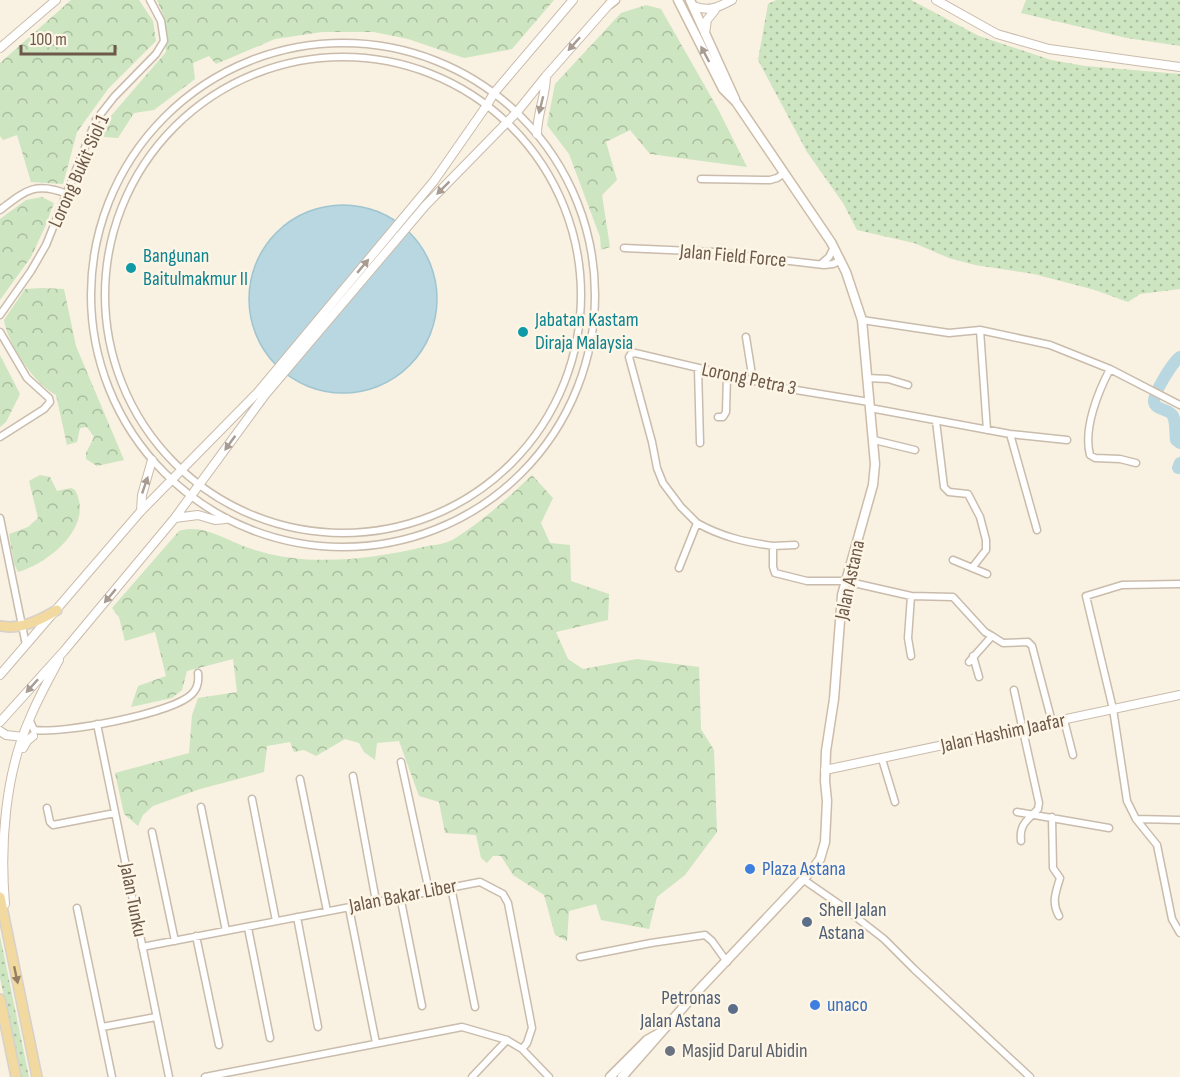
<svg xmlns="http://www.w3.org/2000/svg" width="1180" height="1077" viewBox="0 0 1180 1077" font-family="'Sofia Sans Condensed',sans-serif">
<defs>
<pattern id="grass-dots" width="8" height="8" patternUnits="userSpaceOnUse" patternTransform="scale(1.5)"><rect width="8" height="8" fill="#cde5c1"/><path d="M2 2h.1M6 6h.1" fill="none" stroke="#abbd9f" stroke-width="1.8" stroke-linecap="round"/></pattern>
<pattern id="forest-crowns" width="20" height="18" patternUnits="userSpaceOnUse" patternTransform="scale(1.5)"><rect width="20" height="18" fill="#cde5c1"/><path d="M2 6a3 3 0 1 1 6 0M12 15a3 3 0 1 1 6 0" fill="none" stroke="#abbd9f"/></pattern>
</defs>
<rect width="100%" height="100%" fill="#f9f1e1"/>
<path fill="url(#grass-dots)" d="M776,0H911L979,36L1051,60L1085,66L1180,74V289L1140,294L1128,302L1095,290L1034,274L975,265L949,258L914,243L857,230L843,203L807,152L758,60L768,4Z
M1026,0H1180V46L1127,38L1021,13Z
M0,936L29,1077H21L0,978Z"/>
<path fill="url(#forest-crowns)" d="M71,0H139L153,21L156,41L108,89L77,132L63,184L31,182L17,135L3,140L0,136V63Z
M157,0H554L512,49L464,58L408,39L374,32H322L275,39L216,64L209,56L193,63L195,79L154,110L134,113L118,138L104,137L98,131L166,52L163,15Z
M646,5L661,9L718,109L747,167L650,154L630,130L606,142L617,180L602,195L610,247L601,250L600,237L569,154L547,125L555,84L621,13Z
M42,197L54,203L45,227L31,257L0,300V219L26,200Z
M41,288L64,289L76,346L124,460L97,466L86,459V453L94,437L87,427L80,428L77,442L67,445L56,395C35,385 7,343 4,320L25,289Z
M0,355L20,394L6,422L0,427Z
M40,475L50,477L57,491L71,488L75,490C95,526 49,563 18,572L14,564L9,534L28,527L38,518L29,481Z
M532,475L553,498L541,523L550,543L570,545L571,581L609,594L608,620L556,632L568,659L583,669L637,659L699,667L701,729L714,750L717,832L685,875L657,897L649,929L601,920L596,904L569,911L567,941L555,935L544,895L513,875L501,856H493L487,863L481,858L476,835L445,833L439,802L419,796L399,741L377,743L375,760L364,752L359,743L345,739L316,756L304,750L294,752L290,742L267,746L264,772L200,789L153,806L143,815L138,826L124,814L115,773L189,753L192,715L198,698L237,692L233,659L187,671L182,690L172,698L131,707L138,686L166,676L155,632L125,641L119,617L112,608L179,531C204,523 228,542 252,549C307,567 368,560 423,547C433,545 446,544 454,539C483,521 508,498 532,475Z"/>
<path fill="#b8d7e0" stroke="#9fc5d1" stroke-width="1.5" d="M249 299a94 94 0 1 1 188 0a94 94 0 1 1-188 0Z"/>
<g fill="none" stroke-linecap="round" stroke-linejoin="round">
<path stroke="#b8d7e0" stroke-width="12" d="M1180,357C1173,362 1152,395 1154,402C1156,411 1169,408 1173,416C1176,422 1175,433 1176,440L1180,443
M1178,468L1180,463"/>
<g stroke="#cabcac" stroke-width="9">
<path id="minor" d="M91 295a252 252 0 1 1 504 0a252 252 0 1 1-504 0Z
M105 295a238 238 0 1 1 476 0a238 238 0 1 1-476 0Z
M701,179L770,180L777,178L783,174
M0,210C25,191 35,181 67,194
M624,248L714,252L824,265L833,264L841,260
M821,264L829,257L834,247
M0,315L31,271L46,245L96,120L114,97L156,54L164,41L161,21L150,0
M862,320L949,333L980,330L1050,345L1110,369L1180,405
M980,330L987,430
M0,332L27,378L49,398L50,402L44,409L0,437
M746,337L753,381
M698,368L700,443
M1110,369C1098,392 1083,429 1090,455L1095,458L1120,459L1136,463
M867,378L888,379L908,385
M870,408L1010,434L1067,440
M718,417H723L726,412L727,375
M936,421L944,487L949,492L968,494L980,517L986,540V550L972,568
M1010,434L1037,530
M874,440L915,450
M0,518L26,645
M697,523L681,507L663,483L657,468L652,442L629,357L631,354L635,353L784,388L869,402
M773,546L795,545
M953,560L987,574
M679,568L697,523C722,537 745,542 773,546V567L775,573L807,581H845L911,596L953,597L985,632L992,636L1003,643L1028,642L1032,646L1052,722
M1180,584L1122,585L1086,596L1113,709L1127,801L1136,819L1157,845L1172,919L1180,933
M911,656L908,638L911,596
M973,656L979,677
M969,662L992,636
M1014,690L1039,803L1038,809C1027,821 1019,824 1021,841
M1064,720L1073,755
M30,721L34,730C62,734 172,714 192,694C198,688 199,681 198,673
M97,724L169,1077
M882,759L895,802
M401,762L429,891
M353,776L376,901
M300,779L327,911
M252,799L276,921
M201,807L226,931
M47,808L50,822L53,825L115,813
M1017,812L1109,828
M1052,817L1053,868L1060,878C1056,892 1051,902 1059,916
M1136,819L1180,820
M152,832L175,941
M804,880L843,907L884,939L914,969L1030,1077
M451,887L475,1007
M400,896L422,1006
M77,908L112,1077
M349,908L376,1043
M297,917L318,1027
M248,928L270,1038
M196,936L219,1045
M142,947L480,882L503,894L508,903L532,1028L527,1043L522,1049
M580,957L651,943L705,935L712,941L727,962
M102,1027L156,1017
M205,1077L462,1027L507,1040L522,1049L549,1077
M472,1077L507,1040"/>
</g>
<g stroke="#cabcac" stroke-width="10">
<path id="tertiary" d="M936,0L997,34L1049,49L1180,67
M693,6C709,12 717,8 732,0
M705,33L707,20L715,10
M0,48L56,0
M537,134C537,114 546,95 546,76
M141,511L142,495L152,460
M175,518L198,515L215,520L226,519
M0,675L141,511L258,392L434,181L487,105L494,93L573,0
M0,722L64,651L174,519L265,395L425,206L517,112L546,76L613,0
M0,731L6,735L23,737
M23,748L27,741L33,736
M825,770L1180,695
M5,904C0,844 5,774 30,718C38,698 49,679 59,660"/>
</g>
<g stroke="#cdbca9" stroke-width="11">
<path id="secondary" d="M690,0L735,99
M610,4L615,0
M610,1077L647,1040L661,1032
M622,1077L694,995L811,871L820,859L825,842L827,801L825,781L826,751L834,699L842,595L873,485L875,464L862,320L846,272L831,242L736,102L723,89L678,0"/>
</g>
<g stroke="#d6d1cc" stroke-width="12">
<path id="primary" d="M0,626C21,630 40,620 57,610
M0,897L37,1077
M0,999L16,1077"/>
</g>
<use href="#minor" stroke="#fff" stroke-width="6"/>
<use href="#tertiary" stroke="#fff" stroke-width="8"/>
<use href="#secondary" stroke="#fff" stroke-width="8"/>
<use href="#primary" stroke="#f2d99f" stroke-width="9"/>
</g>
<defs><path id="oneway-solid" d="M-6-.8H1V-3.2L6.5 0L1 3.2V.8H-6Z" transform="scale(1.5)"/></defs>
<g fill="#a79b92">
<use href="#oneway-solid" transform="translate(574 44) rotate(132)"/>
<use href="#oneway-solid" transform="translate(705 54) rotate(-118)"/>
<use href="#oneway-solid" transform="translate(541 105) rotate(104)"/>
<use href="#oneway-solid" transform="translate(443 188) rotate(135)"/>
<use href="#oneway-solid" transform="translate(363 266) rotate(-50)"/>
<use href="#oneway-solid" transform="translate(230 443) rotate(126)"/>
<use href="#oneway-solid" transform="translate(145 485) rotate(-71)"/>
<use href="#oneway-solid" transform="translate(110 596) rotate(130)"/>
<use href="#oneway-solid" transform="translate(32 686) rotate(132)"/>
</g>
<use fill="#957f64" href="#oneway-solid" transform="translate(16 975) rotate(78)"/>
<g fill="#0f9aa8" stroke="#fdf5e6" stroke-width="2">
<circle cx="131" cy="268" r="6"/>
<circle cx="523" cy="332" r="6"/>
</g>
<g fill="#3f7fe0" stroke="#fdf5e6" stroke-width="2">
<circle cx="750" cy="869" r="6"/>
<circle cx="815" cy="1005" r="6"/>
</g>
<g fill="#5c6f8a" stroke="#fdf5e6" stroke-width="2">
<circle cx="807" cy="922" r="6"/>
<circle cx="733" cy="1009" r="6"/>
</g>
<circle fill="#6b7280" stroke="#fdf5e6" stroke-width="2" cx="670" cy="1051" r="6"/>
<g text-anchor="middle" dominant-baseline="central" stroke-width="5" stroke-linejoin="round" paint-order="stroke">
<g font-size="20" fill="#6d594a" stroke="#fdf5e6">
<text transform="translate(79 171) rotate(-66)">Lorong Bukit Siol 1</text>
<text transform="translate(733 256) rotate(5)">Jalan Field Force</text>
<text transform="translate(749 379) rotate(12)">Lorong Petra 3</text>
<text transform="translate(850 580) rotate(-78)">Jalan Astana</text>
<text transform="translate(1003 733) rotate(-12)">Jalan Hashim Jaafar</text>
<text transform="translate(403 896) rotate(-11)">Jalan Bakar Liber</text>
<text transform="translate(133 900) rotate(79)">Jalan Tunku</text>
</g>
<g font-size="20" fill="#0d838f" stroke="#fdf5e6" text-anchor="start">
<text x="143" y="256">Bangunan<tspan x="143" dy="23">Baitulmakmur II</tspan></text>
<text x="535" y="320">Jabatan Kastam<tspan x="535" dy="23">Diraja Malaysia</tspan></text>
</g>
<g font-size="20" fill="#366cbe" stroke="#fdf5e6" text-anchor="start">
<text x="762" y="869">Plaza Astana</text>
<text x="827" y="1005">unaco</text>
</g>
<g font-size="20" fill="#4e5e75" stroke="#fdf5e6" text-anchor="start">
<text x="819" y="910">Shell Jalan<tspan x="819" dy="23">Astana</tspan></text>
<text x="721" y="998" text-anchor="end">Petronas<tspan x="721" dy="23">Jalan Astana</tspan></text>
</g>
<g font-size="20" fill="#5b616d" stroke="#fdf5e6" text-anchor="start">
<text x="682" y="1051">Masjid Darul Abidin</text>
</g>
</g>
<path d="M21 45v9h94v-9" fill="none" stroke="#6d594a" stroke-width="3"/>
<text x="30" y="45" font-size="18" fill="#6d594a" stroke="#fdf5e6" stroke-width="4.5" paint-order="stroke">100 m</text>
</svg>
